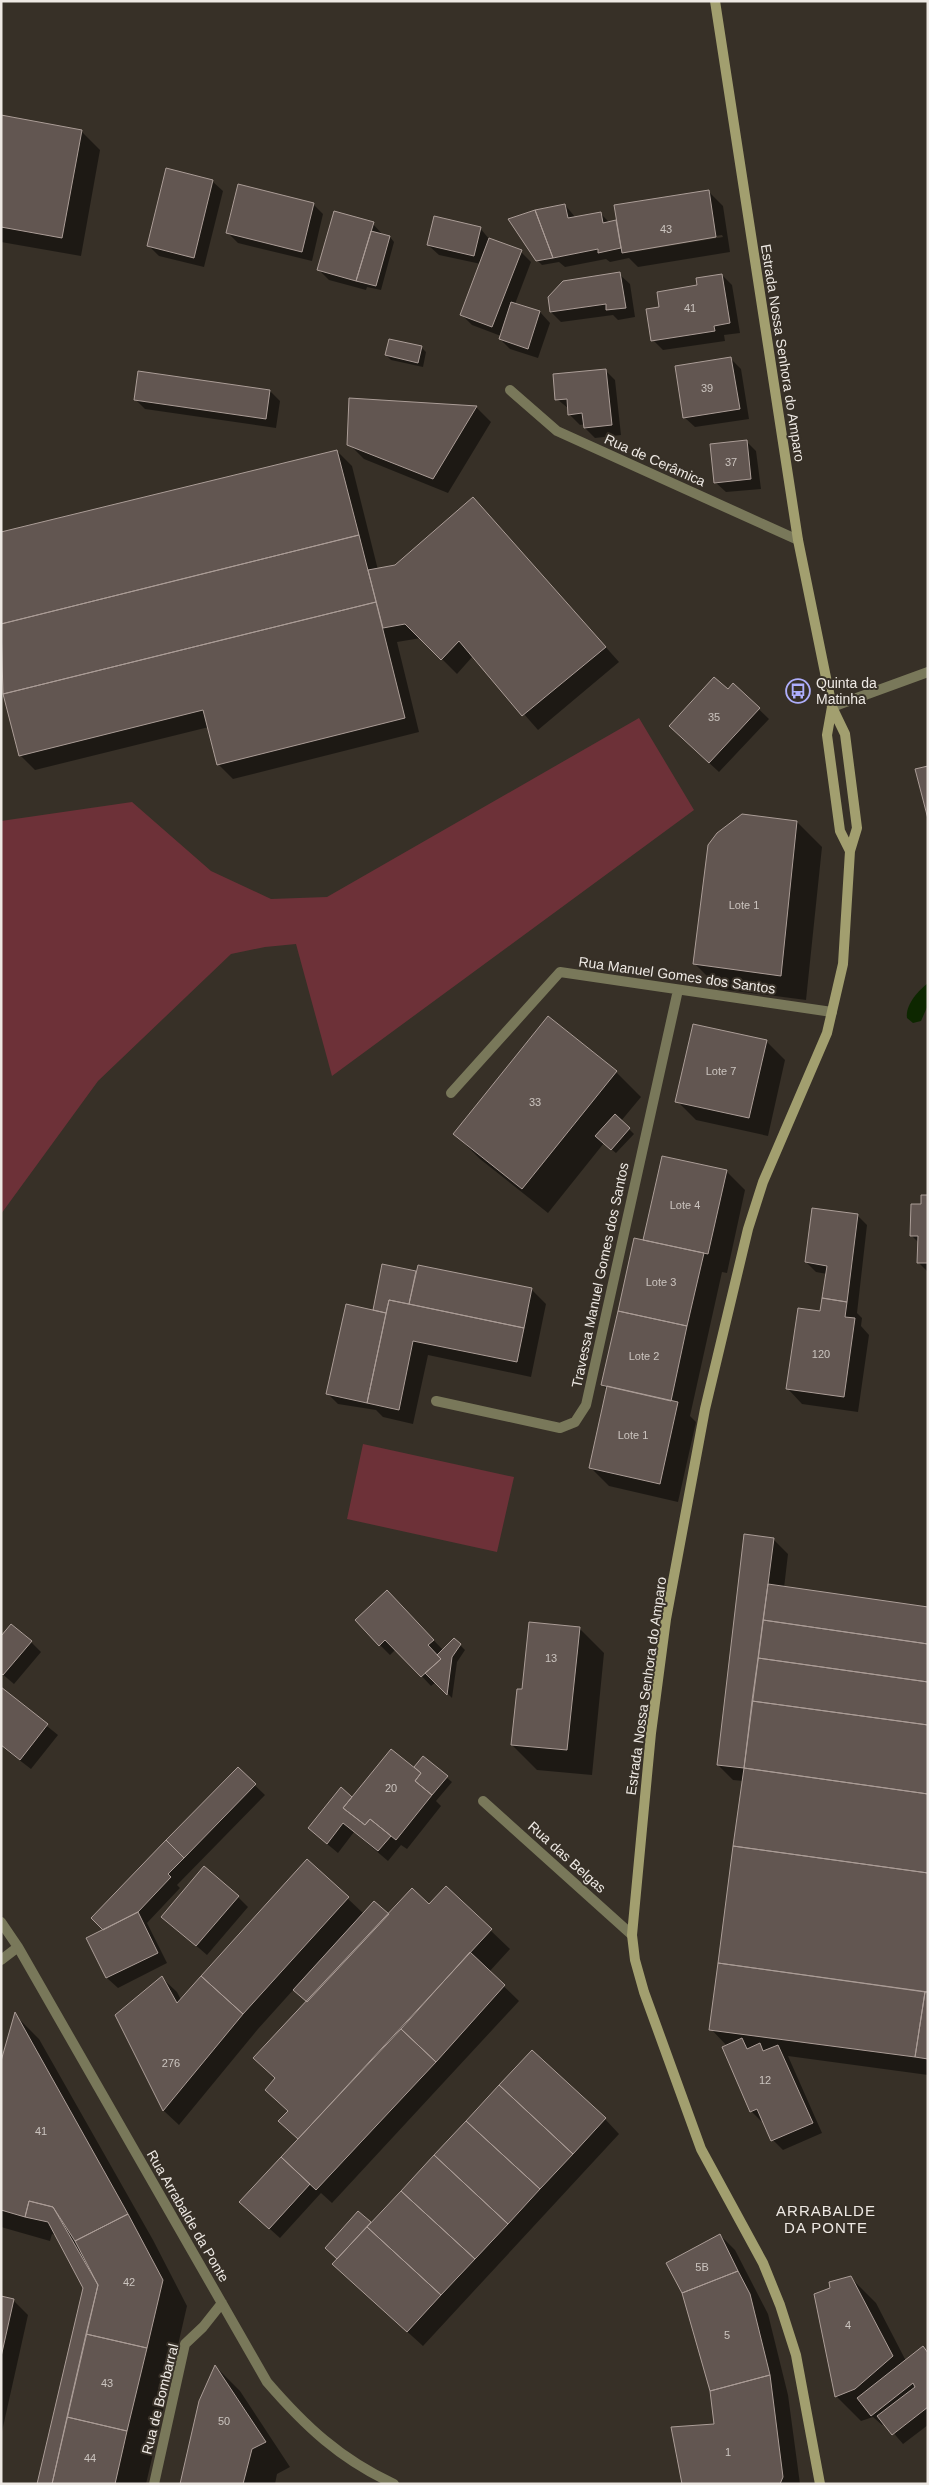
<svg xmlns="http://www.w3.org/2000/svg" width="929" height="2485" viewBox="0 0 929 2485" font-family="Arial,sans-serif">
<rect width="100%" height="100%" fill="#373027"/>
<path fill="#6d3138" d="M639,718L694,810L332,1076L296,944L265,947L231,954L98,1081L1,1214V821L132,802L211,871L271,899L327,897Z
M363,1444L514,1477L497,1552L347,1519Z"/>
<path fill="#0d2700" d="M928,983V1005L921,1021L913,1023L907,1018C905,1005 918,991 928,983Z"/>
<path fill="#0007" fill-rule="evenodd" d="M1,117L81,131L100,150L81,256L1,242Z
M212,181L223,191L204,267L159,256L149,246Z
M708,191L723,206L730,252L638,267L629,258L610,262L606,259L565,267L559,262L542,265L537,260L565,205L576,218L601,214L610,223ZM722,235L723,237L633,252V249Z
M313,204L323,214L312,261L238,243L228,233Z
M373,224L383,235L390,237L394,242L381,290L367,287L366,290L329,280L319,270Z
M480,228L490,240L521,252L531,262L515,304L540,312L550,323L538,358L510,349L500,339L501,336L472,325L462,315L481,264L439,255L428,245Z
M619,274L630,284L635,317L618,320L613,315L561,322L551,312Z
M722,275L732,285L740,333L724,335L725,341L663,350L653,340L661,308Z
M421,347L426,352L423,367L391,360L386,355Z
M731,359L741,369L749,419L695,427L684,417Z
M605,370L615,380L621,435L595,438L585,428V424L580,425L570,415L569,409L557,399Z
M270,391L280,401L276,428L145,409L135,399Z
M476,407L491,422L448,493L364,459L349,444Z
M746,441L756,451L761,489L726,492L715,482Z
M337,451L352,466L378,570L396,567L473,498L619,662L538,730L473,656L457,674L421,638L397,642L419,732L233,779L218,764L209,727L35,770L20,755L1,682V533Z
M734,685L769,719L719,772L680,736Z
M797,822L822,847L806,1000L720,989L695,964Z
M766,1041L785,1060L768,1136L696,1120L677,1101Z
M616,1072L641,1097L621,1121L634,1134L616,1153L604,1143L548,1213L480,1159L455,1134Z
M726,1171L745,1190L727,1273L722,1272L690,1416L696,1422L678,1502L609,1486L590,1467L608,1390L602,1385L644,1242Z
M928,1196V1272L918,1262L919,1243L911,1235Z
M857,1215L867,1225L857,1313L862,1318L861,1326L869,1335L858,1412L802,1404L788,1389L821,1312L827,1274L816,1272L806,1262Z
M383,1265L531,1289L546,1304L531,1377L428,1355L413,1424L383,1417L376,1410L338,1404L328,1394L374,1312Z
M773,1539L788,1554L784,1588L928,1608V2075L788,2056L822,2133L783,2150L773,2140L764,2120L761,2121L751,2111L727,2046L711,2029L743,1781L733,1780L718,1765Z
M397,1602L443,1650L454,1639L465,1650L457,1662L452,1698L436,1682L431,1686L396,1649L390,1655L380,1645Z
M579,1628L604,1653L592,1775L537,1770L512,1745L523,1691Z
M1,1638L31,1642L41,1652L14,1684L1,1673Z
M1,1689L58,1735L31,1769L1,1746Z
M423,1758L452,1782L436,1801L441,1806L407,1849L401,1845L388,1861L354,1832L338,1853L320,1838L353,1799L414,1769Z
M238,1769L265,1795L177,1885L180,1888L147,1923L167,1963L118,1988L107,1978L88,1939L105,1930Z
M308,1861L364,1914L389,1916L429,1906L446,1888L510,1949L489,1972L519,2001L332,2203L321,2193L280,2238L251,2212L299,2139L276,2079L308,2002L294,1989L258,2029L179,2125L164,2111L117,2015L162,1978L177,1992L181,2000Z
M238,1897L248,1907L207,1955L163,1917Z
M15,2015L39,2039L153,2240L187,2306L146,2484H39L84,2287L56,2235L52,2234L50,2241L1,2227V2066Z
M605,2119L619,2134L423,2346L349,2279L339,2259L359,2213L371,2224Z
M720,2235L735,2250L768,2314L788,2395L800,2484H683L715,2425Z
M851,2278L876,2303L906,2361L928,2353V2425L903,2444L885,2423L882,2425L873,2417L861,2421L836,2396L832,2288Z
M1,2297L13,2300L28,2315L1,2436Z
M216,2367L240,2391L290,2467L277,2474L275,2484H181Z"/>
<path fill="#625651" stroke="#ab9d97" d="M1,115L82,130L62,238L1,227Z
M166,168L213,180L194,258L147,246Z
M238,184L314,203L302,252L226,233Z
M709,190L716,237L622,253L614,205Z
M565,204L568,218L601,212L603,223L616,220L621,248L598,253V249L553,258L535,210Z
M535,210L553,258L536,261L508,219Z
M334,211L374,222L356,281L317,270Z
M434,216L481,227L474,256L427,245Z
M371,231L390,236L376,286L356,281Z
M489,238L522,250L492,327L460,315Z
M620,272L626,308L606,310V304L550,312L548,297L563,281Z
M722,274L730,323L714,326L715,331L651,341L646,309L659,307L657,292L697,285L696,278Z
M511,302L540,311L528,349L499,339Z
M389,339L422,346L418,363L385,355Z
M731,357L740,409L683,418L675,366Z
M606,369L612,425L584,428L582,413L568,415L567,399L555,400L553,374Z
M138,371L270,390L266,419L134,400Z
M349,398L477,406L433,479L347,445Z
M747,440L751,479L714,483L710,444Z
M337,450L359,535L1,624V532Z
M473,497L606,647L522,716L459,641L441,660L405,624L383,628L368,570L395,565Z
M359,535L376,602L3,694L1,624Z
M376,602L405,718L217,765L203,710L19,756L3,694Z
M714,677L728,689L733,683L760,708L709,763L669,726Z
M928,766V819L915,769Z
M742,814L797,821L781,976L693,964L708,845L717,833Z
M548,1016L617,1071L522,1189L453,1134Z
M693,1024L767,1040L749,1118L675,1102Z
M615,1114L630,1128L611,1150L595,1136Z
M662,1156L727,1170L708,1254L643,1240Z
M921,1195H928V1263H917L918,1236H910L911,1204H921Z
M812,1208L858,1214L847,1302L822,1298L827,1266L805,1262Z
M634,1238L704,1253L687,1326L618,1311Z
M382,1264L416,1271L409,1304L389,1300L386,1313L373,1310Z
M418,1265L532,1288L524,1328L409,1304Z
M822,1298L847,1302L845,1317L855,1318L844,1397L786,1389L798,1308L820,1311Z
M389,1300L524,1328L517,1362L413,1341L399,1410L367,1403Z
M346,1304L386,1313L367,1403L326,1394Z
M618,1311L687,1326L671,1401L601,1385Z
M607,1386L678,1402L660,1484L589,1468Z
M744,1534L774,1538L744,1768L717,1765Z
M768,1584L928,1607V1644L763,1620Z
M387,1590L434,1640L428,1645L441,1659L421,1677L385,1640L379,1646L355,1620Z
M763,1620L928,1644V1682L758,1658Z
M529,1622L580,1627L567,1750L511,1745L517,1689H522Z
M11,1624L32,1641L3,1675L1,1673V1636Z
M454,1638L461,1644L452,1657L447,1695L425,1673L441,1659L437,1655Z
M758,1658L928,1682V1725L752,1701Z
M1,1687L48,1724L20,1760L1,1745Z
M752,1701L928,1725V1794L744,1768Z
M391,1749L421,1773L415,1781L432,1795L396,1840L370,1819L365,1825L343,1808Z
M423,1756L448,1776L432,1795L415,1781L421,1773L414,1767Z
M238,1767L256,1784L184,1858L166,1840Z
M744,1768L928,1794V1873L733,1846Z
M341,1787L352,1797L343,1808L365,1825L370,1819L391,1836L378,1851L343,1823L327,1844L308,1828Z
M166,1840L184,1858L168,1874L171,1877L138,1912L103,1930L91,1918Z
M733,1846L928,1873V1992L718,1963Z
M307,1859L349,1897L243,2014L201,1976Z
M204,1866L239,1896L196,1946L161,1917Z
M446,1886L492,1929L298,2139L278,2121L288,2111L265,2090L275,2078L253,2058L412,1888L429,1904Z
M374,1901L389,1914L307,2002L293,1990Z
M138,1912L158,1953L106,1978L86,1938Z
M470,1952L505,1985L436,2062L401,2029Z
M718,1963L925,1992L915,2057L709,2030Z
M162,1976L177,2003L201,1976L243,2014L163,2111L115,2015Z
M925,1992H928V2059L915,2057Z
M15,2012L128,2214L75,2241L53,2207L29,2201L25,2217L1,2210V2061Z
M401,2029L436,2062L316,2190L281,2157Z
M742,2038L747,2049L760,2043L763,2051L778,2045L813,2123L771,2141L757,2109L750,2112L722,2047Z
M532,2050L606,2118L573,2154L499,2085Z
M499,2085L573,2154L540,2189L466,2121Z
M466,2121L540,2189L508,2224L434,2155Z
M434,2155L508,2224L475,2259L401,2191Z
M281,2157L310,2184L269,2229L239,2202Z
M401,2191L475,2259L441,2295L367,2227Z
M29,2201L53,2207L98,2285L52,2484H37L83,2288L48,2222L25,2217Z
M358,2211L371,2222L337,2259L325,2248Z
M128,2214L163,2280L147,2348L86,2334L98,2285L75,2241Z
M367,2227L441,2295L407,2332L332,2264Z
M720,2234L738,2271L682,2293L666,2263Z
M738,2271L750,2294L770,2375L710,2391L682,2293Z
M851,2276L893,2356L855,2389L835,2397L814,2294L830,2288L829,2282Z
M1,2296L14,2299L1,2357Z
M86,2334L147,2348L127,2431L67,2417Z
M923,2346L928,2353V2407L892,2435L877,2416L915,2387L913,2383L871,2416L857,2398Z
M215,2365L266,2442L252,2449L243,2484H180L199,2401Z
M770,2375L783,2477L780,2484H682L671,2427L714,2424L710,2391Z
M67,2417L127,2431L115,2484H52Z"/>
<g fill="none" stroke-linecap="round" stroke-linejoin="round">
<path stroke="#79785a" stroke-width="10" d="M510,390L557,431L798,540
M832,707L928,672
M451,1093L560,972L832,1012
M436,1401L560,1428L575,1422L586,1405L678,990
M483,1801L632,1935
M1,1922L18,1947L267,2382C305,2426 340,2459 394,2484
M1,1960L18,1947
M154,2484L185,2344L203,2327L222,2303"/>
<path stroke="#a29f6f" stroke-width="10" d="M715,1L798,540L832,707L845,734L857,828L850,851L843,964L827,1033L763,1182L748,1229L705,1409L666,1619L651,1733L632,1935L635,1960L644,1992L701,2149L763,2263L780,2305L796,2355L820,2484
M832,707L827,735L840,831L850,851"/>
</g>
<defs>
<g id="bus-ring" transform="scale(1.25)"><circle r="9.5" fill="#373027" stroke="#aeaefb" stroke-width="1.5"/><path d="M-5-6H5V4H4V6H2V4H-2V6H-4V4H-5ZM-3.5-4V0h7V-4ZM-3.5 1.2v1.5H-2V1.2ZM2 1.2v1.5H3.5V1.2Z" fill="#aeaefb"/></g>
</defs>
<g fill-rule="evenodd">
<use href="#bus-ring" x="798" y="691"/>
</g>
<g text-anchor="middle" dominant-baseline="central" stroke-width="4" stroke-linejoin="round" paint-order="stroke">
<g font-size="11" fill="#cbc4bf">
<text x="666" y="229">43</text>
<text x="690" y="308">41</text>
<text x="707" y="388">39</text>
<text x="731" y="462">37</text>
<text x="714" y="717">35</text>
<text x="744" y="905">Lote 1</text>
<text x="721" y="1071">Lote 7</text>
<text x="535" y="1102">33</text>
<text x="685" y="1205">Lote 4</text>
<text x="661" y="1282">Lote 3</text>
<text x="821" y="1354">120</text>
<text x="644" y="1356">Lote 2</text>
<text x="633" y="1435">Lote 1</text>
<text x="551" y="1658">13</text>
<text x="391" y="1788">20</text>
<text x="171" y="2063">276</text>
<text x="765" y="2080">12</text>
<text x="41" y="2131">41</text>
<text x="702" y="2267">5B</text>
<text x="129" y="2282">42</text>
<text x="848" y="2325">4</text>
<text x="727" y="2335">5</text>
<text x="107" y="2383">43</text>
<text x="224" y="2421">50</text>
<text x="728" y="2452">1</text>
<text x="90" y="2458">44</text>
</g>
<g font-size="14" fill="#eee9e4" stroke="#373027">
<text transform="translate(783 353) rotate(81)">Estrada Nossa Senhora do Amparo</text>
<text transform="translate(655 460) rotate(24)">Rua de Cerâmica</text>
<text transform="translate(677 975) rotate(8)">Rua Manuel Gomes dos Santos</text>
<text transform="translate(600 1275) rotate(-78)">Travessa Manuel Gomes dos Santos</text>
<text transform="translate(646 1686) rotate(-82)">Estrada Nossa Senhora do Amparo</text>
<text transform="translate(567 1857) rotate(42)">Rua das Belgas</text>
<text transform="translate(188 2216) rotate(60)">Rua Arrabalde da Ponte</text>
<text transform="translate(160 2399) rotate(-76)">Rua de Bombarral</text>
</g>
<g font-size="14" fill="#eee9e4" stroke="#373027" text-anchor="start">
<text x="816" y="683">Quinta da<tspan x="816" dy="16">Matinha</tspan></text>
</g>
<g font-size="15" letter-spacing="1" fill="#eee9e4" stroke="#373027">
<text x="826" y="2210">ARRABALDE<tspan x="826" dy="17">DA PONTE</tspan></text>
</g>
</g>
<rect width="929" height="2485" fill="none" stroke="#eee9e4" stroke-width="5"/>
</svg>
